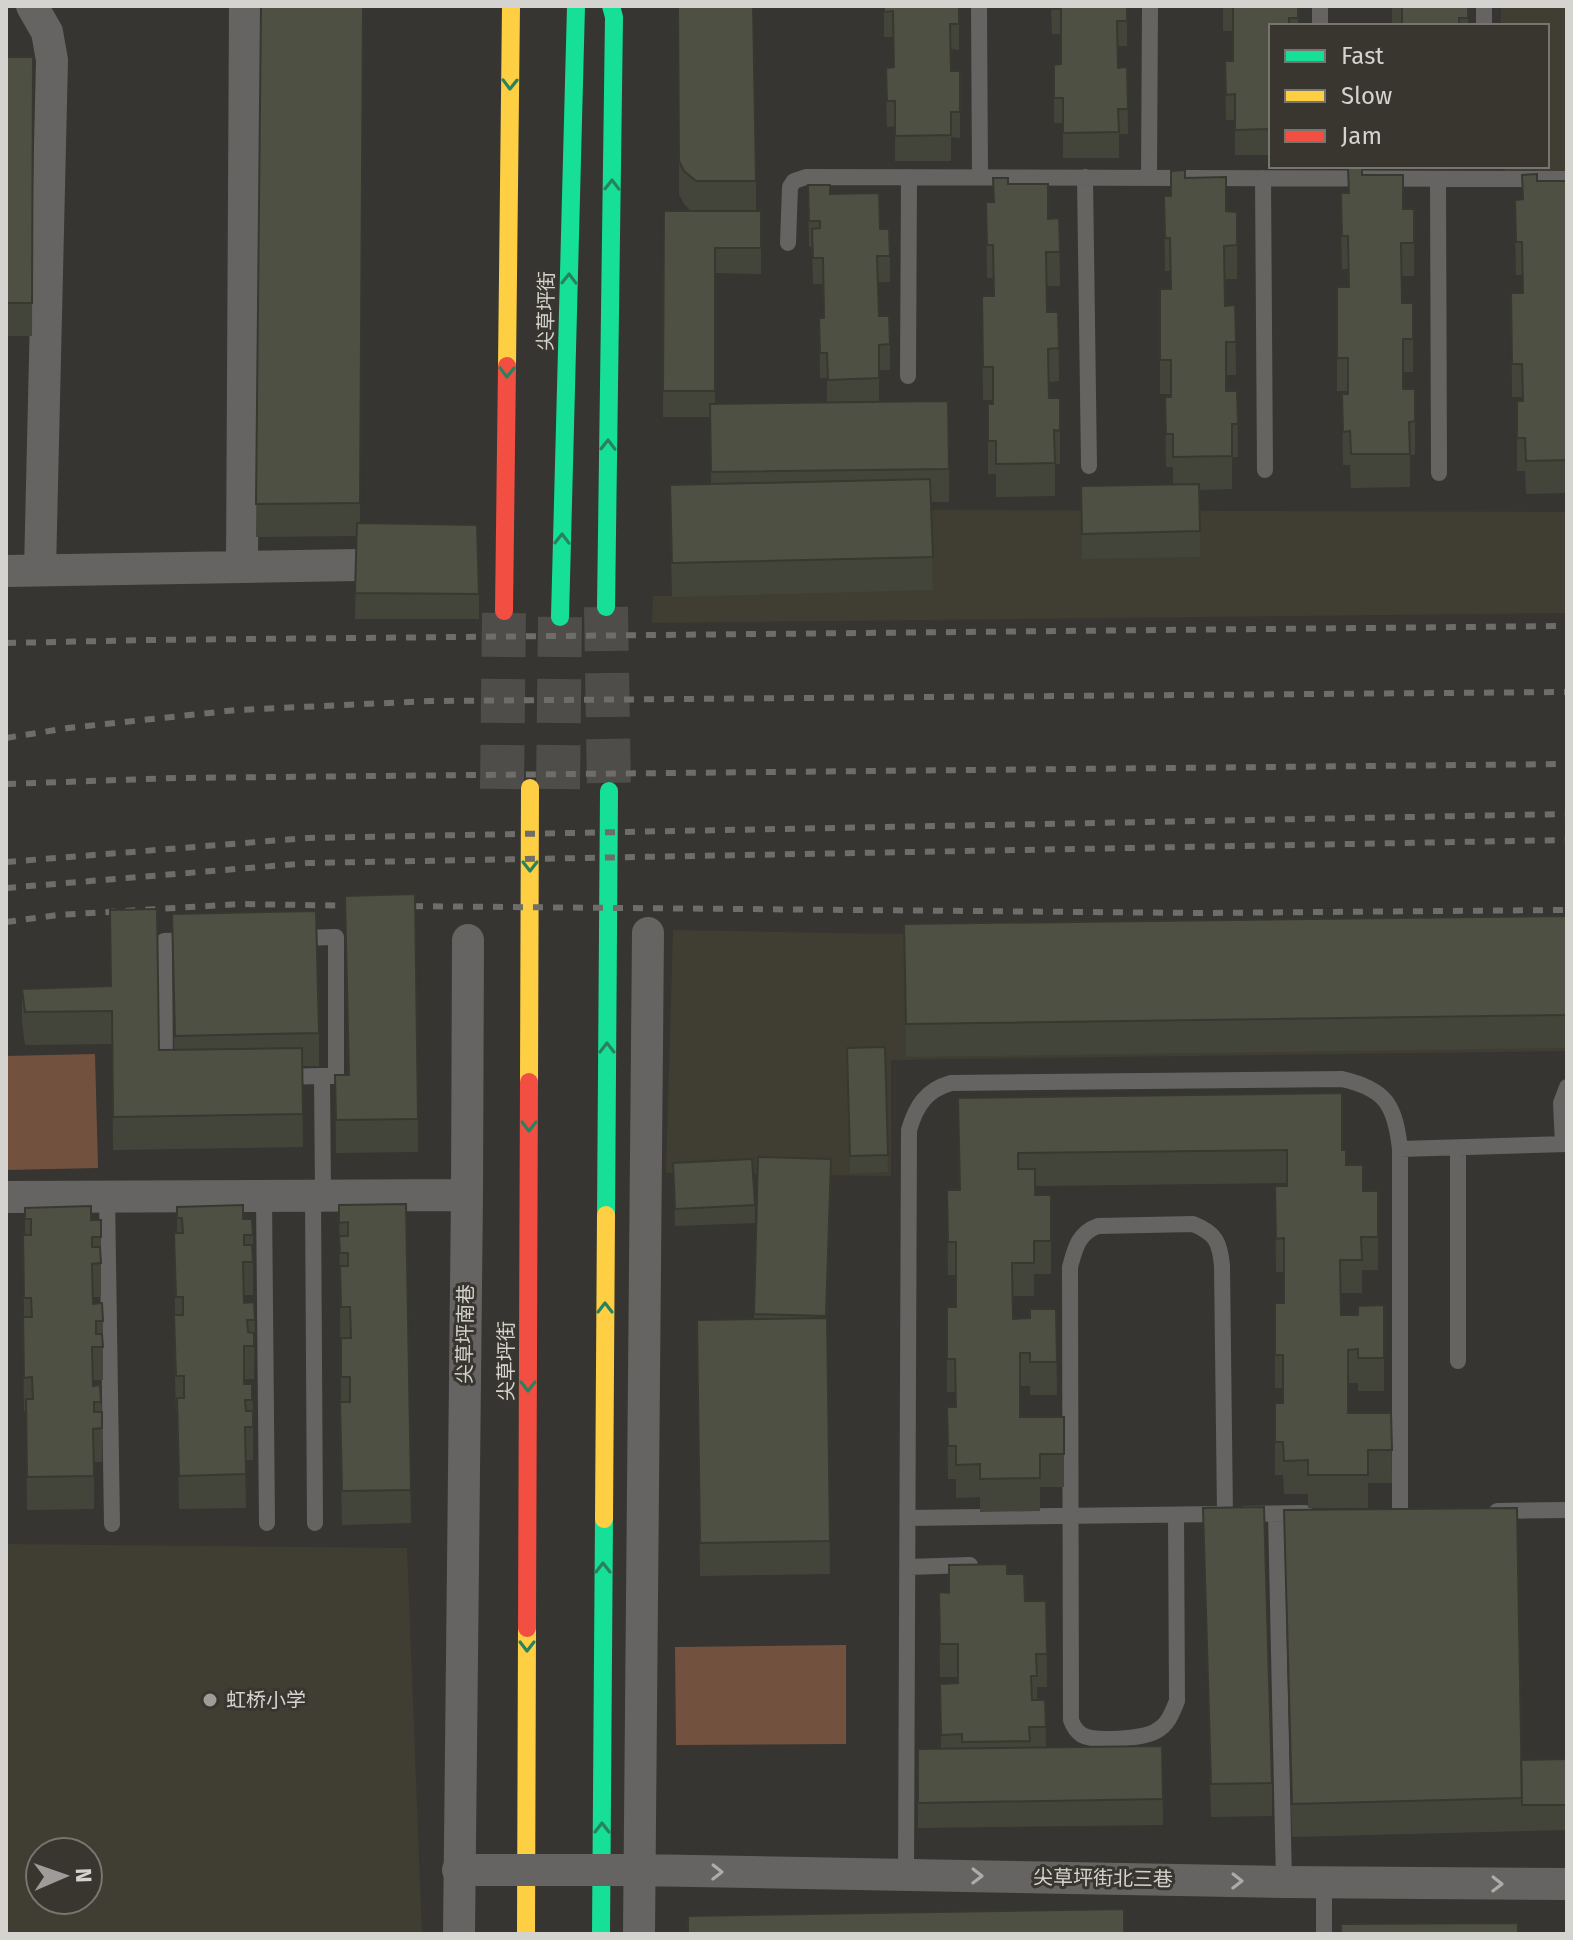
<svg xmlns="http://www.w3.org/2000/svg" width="1573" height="1940" viewBox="0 0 1573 1940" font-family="'Fira Sans','Noto Sans SC',sans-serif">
<rect width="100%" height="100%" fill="#363531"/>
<path fill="#403e32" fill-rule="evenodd" d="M1501,6H1567V175H1505V166H1547V26H1501Z
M670,509L1567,512V613L652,623L653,596H672Z
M1567,922V1051L891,1060V1176L666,1173L673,930L883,934Z
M6,1544L407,1548L422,1934H6ZM40,1852H88V1900H40Z"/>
<path fill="#72523f" d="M95,1054L98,1168L6,1170V1056Z
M846,1645V1744L676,1745L675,1647Z"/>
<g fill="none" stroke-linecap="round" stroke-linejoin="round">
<path stroke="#4e4d49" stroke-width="44" stroke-dasharray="44 22" stroke-linecap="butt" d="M606,607L609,791
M502,789L504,611
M558,789L560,617"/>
<path stroke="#656462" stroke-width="16" d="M979,6L980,177
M1320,26V6
M1484,26V6
M1085,177L1089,466
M1149,178L1150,6
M1263,178L1265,470
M1438,179L1439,473
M788,243L790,187L794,181L806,177L1567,179
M908,376L909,177
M298,938L336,937V1076H322L323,1195
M165,1071L164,941L191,940
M281,1077L322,1076
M1563,1144L1561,1103L1567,1087
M1458,1148V1361
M1400,1149L1567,1144
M313,1195L315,1523
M107,1196L112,1524
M264,1196L267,1523
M1497,1511L1567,1510
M1245,1514L1305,1513
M1276,1514L1284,1882
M1176,1515L1177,1701C1172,1713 1168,1725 1156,1731C1143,1739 1094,1742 1082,1735C1076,1731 1073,1726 1071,1720L1070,1267C1075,1249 1078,1233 1098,1226L1193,1224C1216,1233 1220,1243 1222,1266L1225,1514
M908,1518L1221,1514
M908,1567L970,1565
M906,1875L909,1130C916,1106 926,1090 951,1083L1342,1079C1386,1089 1395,1105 1400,1149V1512
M1324,1934V1882"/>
<path stroke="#656462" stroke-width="32" d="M32,6L47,32L52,60L40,570
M242,567L245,6
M6,571L357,565
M467,1195L468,940
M6,1197L467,1195L459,1934
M639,1870L1284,1882L1567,1884
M639,1934L648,933"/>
<path stroke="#16e098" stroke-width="18" d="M606,607L614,17L611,6
M560,617L576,6
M606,1215L609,791
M601,1934L604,1519"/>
<path stroke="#ffcf43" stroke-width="18" d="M507,366L511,6
M529,1082L530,788
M604,1519L606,1215
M526,1934L527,1628"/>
<path stroke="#f24e42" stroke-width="18" d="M504,611L507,366
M527,1628L529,1082"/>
<path stroke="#6e6d6c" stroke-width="6" stroke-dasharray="10 10" stroke-linecap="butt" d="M6,643L152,640L1567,626
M6,738L68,728L237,710L430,701L1567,692
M6,784L176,778L1567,764
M6,862L307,838L1567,814
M6,888L309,863L1567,840
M393,906L1200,913L1567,910
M6,922L58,915L241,904L365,906"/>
<path stroke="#656462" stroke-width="32" d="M458,1870H639"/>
</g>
<path fill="#44453a" d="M261,6H363L360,523L479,594V619H355L357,536L256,537Z
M678,6L756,181V211H761V274L715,273V404L827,403V378H820L819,318H824L823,284H813L812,246L809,247L808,185L830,194L880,229L890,256V282H878L879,316L890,344V370H879V402L949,469V502H931L933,590L672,597L670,485L711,484L710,417H663L664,211H691L684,204L679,194Z
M884,6H959V50L950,49L951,71H960V138L951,137V161H895V126L887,127L886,93L894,67L893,37H884Z
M1051,6H1127V46H1118V68L1127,67L1128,134H1119V158H1063V123H1054V65L1061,64V34H1052Z
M1223,6H1298V26H1271V155H1235V120H1226L1225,61H1233V31H1223Z
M1392,6H1468V26H1392Z
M6,57H33L32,336H6Z
M1348,168L1362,175L1403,209H1414V276H1402V303H1413V372H1403V389H1415V455H1410V487L1351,488L1350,465H1343L1342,394H1348V391H1337V287H1348V269H1342L1341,226V193H1348Z
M1522,175L1537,181H1567V493L1526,494L1525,471H1517V401H1522V397H1512L1511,293H1523L1522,275H1516L1515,233V200L1522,199Z
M1185,178L1226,211L1237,212V279H1224L1225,306L1235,305L1236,375H1226V391H1237L1238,457H1232V489L1199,490L1200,557L1082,559L1081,486L1173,485V467H1166L1165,397H1171V394H1160V289H1171L1170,271H1165L1164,196H1171Z
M1008,184L1048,219L1059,218L1060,286H1047V312H1058L1059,381L1049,382V398H1060V464H1055V496L996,497V474H988V404H993V400H983L982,296H993V278H987L986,202H993Z
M6,450L7,532L6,565Z
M345,896L418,1119V1152L336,1153L335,1075H348Z
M172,914L319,1033V1066H302L303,1147L113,1150L112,1044L25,1045L22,1022V989L111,986L159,1050H174Z
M1567,916V1048L906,1057L904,924Z
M885,1047L888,1172L850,1173L847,1048Z
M958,1098L1342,1150L1346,1165L1363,1191H1378V1270H1362V1293H1341V1315H1358L1384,1305V1391H1358V1383H1348V1413H1391L1392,1483H1368V1508H1308V1494H1284L1283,1475H1275V1403H1283V1388H1275V1303H1284V1272H1276L1275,1186H1287V1183L1035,1186V1195H1051V1274H1034V1296H1013V1319L1030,1318L1056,1309L1057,1395H1030V1386H1020V1417H1064V1487H1040V1511L980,1512V1497L956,1498V1479H948L947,1407H956L955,1392H947V1307H956V1275H948L947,1190H959Z
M758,1157L831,1184L827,1318L830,1574L700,1576L697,1353L754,1319Z
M673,1163L755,1205V1223L675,1226Z
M406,1204L411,1523L342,1525L340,1435V1402H341L339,1205Z
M177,1207L243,1219L253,1235V1295H244V1303L255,1320L254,1379H244V1384H252L253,1411V1460H245L246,1508L179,1509L177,1409L176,1410L174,1349V1315H175L174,1233H177Z
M25,1208L91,1220L101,1237V1297H93V1304L103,1321V1380H93V1386L100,1385L102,1412V1462H94V1509L27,1510L26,1411H24L23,1350V1317H24L23,1235H25Z
M1203,1508L1272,1783V1816L1211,1817Z
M1284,1510L1521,1760L1567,1759V1830L1292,1837Z
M1007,1574L1025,1601H1046L1047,1687H1037V1700H1045L1046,1748L1162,1746L1163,1825L918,1828V1749H941L940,1684L958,1683V1677H940L939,1592L949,1593Z"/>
<path fill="#373830" d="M831,1159V1184L826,1342V1316Z"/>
<path fill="#4f5044" stroke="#373830" stroke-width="2" d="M261,6H363L360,503L256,504Z
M678,6H753L756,181H696L684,171L679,161Z
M884,6H959V24H950L951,71H960V112H951V135L895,136V101H887L886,68L894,67L893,11L884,12Z
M1051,6H1127V21H1117L1118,68L1127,67L1128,109H1118L1119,132L1063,133V98H1054V65L1061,64V9H1052Z
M1233,6H1298V18H1289V26H1271V129L1235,130V94L1226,95L1225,61H1233Z
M1402,6H1468V18H1459V26H1402Z
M6,57H33L32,303H6Z
M1348,168H1362V175H1403V209H1414V243H1401L1402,303H1413V339H1403V389H1415V421L1409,422L1410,454H1351L1350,431L1343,432L1342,394H1348V358H1337V287H1349L1348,236H1342L1341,193H1349Z
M1185,170V178L1226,177V211L1237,212V245L1224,246L1225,306L1235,305L1236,342H1226V391H1237L1238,424H1232V456L1173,457V434H1166L1165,397H1171V360H1160V289H1171L1170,238H1165L1164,196H1171V171Z
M1537,174V181H1567V460L1526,461L1525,438H1517V401H1523L1522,364H1512L1511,293H1523L1522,242H1516L1515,200L1523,199L1522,175Z
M993,178H1008V184H1048V219L1059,218L1060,252H1046L1047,312H1058L1059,348L1048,349L1049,398H1060V431L1054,430L1055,463L996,464V441H988V404H993V367H983L982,296H994L993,245H987L986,202H994Z
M808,185H830V194L879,193L880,229H889L890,256H877L879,316H889L890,344L879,345V378L828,380L827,353H820L819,318H824L823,258H813L812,229L820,228V221H809Z
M664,211H761V248H715V391H663Z
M948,401L949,469L711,472L710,404Z
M6,450L7,532H6Z
M930,479L933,557L672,563L670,485Z
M1199,484L1200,531L1082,534L1081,486Z
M357,523L477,525L479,594L355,593Z
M415,894L418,1119L336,1120L335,1075H349L345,896Z
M157,909L159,1050L302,1048L303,1114L113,1117L112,1011L25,1012L22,989L111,986L110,910Z
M316,911L319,1033L175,1036L172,914Z
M1567,916V1015L906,1024L904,924Z
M885,1047L888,1155L850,1156L847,1048Z
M1342,1093V1150H1346V1165H1363V1191H1378V1237H1361L1362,1260H1340L1341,1315H1358V1306L1384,1305V1358H1358V1349L1348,1350V1413H1391L1392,1450H1368V1475H1308V1460L1284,1461L1283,1442H1275V1403H1283V1355H1275V1303H1284V1238L1276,1239L1275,1186H1287V1150L1018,1153V1169H1035V1195H1051V1241H1034V1263H1012L1013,1319L1030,1318V1309H1056L1057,1362H1030V1353H1020V1417H1064V1454H1040V1478L980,1479V1464L956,1465V1446H948L947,1407H956L955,1359H947V1307H956V1242H948L947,1190H960L958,1098Z
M758,1157L831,1159L826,1316L754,1314Z
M752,1159L755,1205L675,1209L673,1163Z
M406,1204L411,1490L342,1491L340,1402H350V1377H341V1338H351L350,1307H341L340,1266H348V1253H340L339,1236H348V1222L339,1223V1205Z
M243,1205V1219H252L253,1235H244V1245H252L253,1262H243L244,1303L254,1302L255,1320H247L248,1332L254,1333V1346H244V1384H252V1400H245L246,1411H253V1427H245L246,1474L179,1476L177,1398H184V1376H176L174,1315H183V1297H176L174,1233H183L182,1218H177V1207Z
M91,1206V1220H101V1237H92V1247H100L101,1263L92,1264L93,1304L102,1303L103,1321H96V1334H102L103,1347H92L93,1386L100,1385L101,1402H94V1412H102V1428L93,1429L94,1476L27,1477L26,1399H33L32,1377L24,1378L23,1317H32L31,1298H24L23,1235H31V1219H25V1208Z
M827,1318L830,1541L700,1543L697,1320Z
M1264,1507L1272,1783L1211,1784L1203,1508Z
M1517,1508L1522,1798L1292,1804L1284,1510Z
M1007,1564V1574H1024L1025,1601H1046L1047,1654H1036L1037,1676H1031L1032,1700H1045L1046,1727H1029L1030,1741L962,1742V1734L941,1735L940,1684L958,1683V1644H940L939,1592L949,1593V1565Z
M1162,1746L1163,1799L918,1803V1749Z
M1567,1759V1805H1522L1521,1760Z
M1124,1909V1934H688V1916Z
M1518,1923V1934H1341V1924Z"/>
<defs><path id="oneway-chevron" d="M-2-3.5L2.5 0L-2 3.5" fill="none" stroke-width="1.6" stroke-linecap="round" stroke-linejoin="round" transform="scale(2)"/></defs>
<g stroke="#29825e">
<use href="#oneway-chevron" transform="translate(510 84) rotate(91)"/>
<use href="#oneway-chevron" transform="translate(612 185) rotate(-89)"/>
<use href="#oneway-chevron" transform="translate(569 279) rotate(-89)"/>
<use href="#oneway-chevron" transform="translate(507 372) rotate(91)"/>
<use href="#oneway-chevron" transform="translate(608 445) rotate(-89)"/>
<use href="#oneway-chevron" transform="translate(562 539) rotate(-89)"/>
<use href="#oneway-chevron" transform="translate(530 866) rotate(90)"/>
<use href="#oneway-chevron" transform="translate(607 1048) rotate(-90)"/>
<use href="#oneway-chevron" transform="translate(529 1126) rotate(90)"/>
<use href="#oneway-chevron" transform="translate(605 1308) rotate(-90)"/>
<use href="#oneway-chevron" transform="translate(528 1386) rotate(90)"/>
<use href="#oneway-chevron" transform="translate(603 1568) rotate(-90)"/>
<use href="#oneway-chevron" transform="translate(527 1646) rotate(90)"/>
<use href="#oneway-chevron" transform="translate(602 1828) rotate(-90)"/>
</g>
<g stroke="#adaca9">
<use href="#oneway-chevron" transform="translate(717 1872) rotate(1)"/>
<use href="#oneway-chevron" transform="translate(977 1876) rotate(1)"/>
<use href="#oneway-chevron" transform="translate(1237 1881) rotate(1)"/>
<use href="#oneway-chevron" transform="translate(1497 1884) rotate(1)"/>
</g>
<circle fill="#9d9c98" stroke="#38362f" stroke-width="3" cx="210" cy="1700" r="8"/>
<g text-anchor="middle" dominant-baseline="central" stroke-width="6" stroke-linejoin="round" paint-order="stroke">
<g font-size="20" fill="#d4d3cf" stroke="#38362f">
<text transform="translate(546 311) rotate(-89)">尖草坪街</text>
<text transform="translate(465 1334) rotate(-89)">尖草坪南巷</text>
<text transform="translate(506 1361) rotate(-90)">尖草坪街</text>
<text transform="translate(1103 1878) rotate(1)">尖草坪街北三巷</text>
</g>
<g font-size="20" fill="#d4d3cf" stroke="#38362f" text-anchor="start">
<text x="226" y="1700">虹桥小学</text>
</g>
</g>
<rect width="1573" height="1940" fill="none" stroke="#d4d3cf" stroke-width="16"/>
<rect x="1269" y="24" width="280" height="144" fill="#38362f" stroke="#76756f" stroke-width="2"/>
<rect x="1285" y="50" width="40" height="12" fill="#16e098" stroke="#76756f" stroke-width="2"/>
<text x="1341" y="64" font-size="24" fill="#d4d3cf">Fast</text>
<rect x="1285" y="90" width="40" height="12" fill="#ffcf43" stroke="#76756f" stroke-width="2"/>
<text x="1341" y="104" font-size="24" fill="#d4d3cf">Slow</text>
<rect x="1285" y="130" width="40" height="12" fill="#f24e42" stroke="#76756f" stroke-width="2"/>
<text x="1341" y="144" font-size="24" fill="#d4d3cf">Jam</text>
<g transform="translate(64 1876) rotate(88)"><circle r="38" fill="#38362f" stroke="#76756f" stroke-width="2"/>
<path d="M0-6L14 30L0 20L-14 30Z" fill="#9d9c98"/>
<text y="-12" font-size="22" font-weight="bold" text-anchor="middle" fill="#d4d3cf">N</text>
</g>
</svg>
